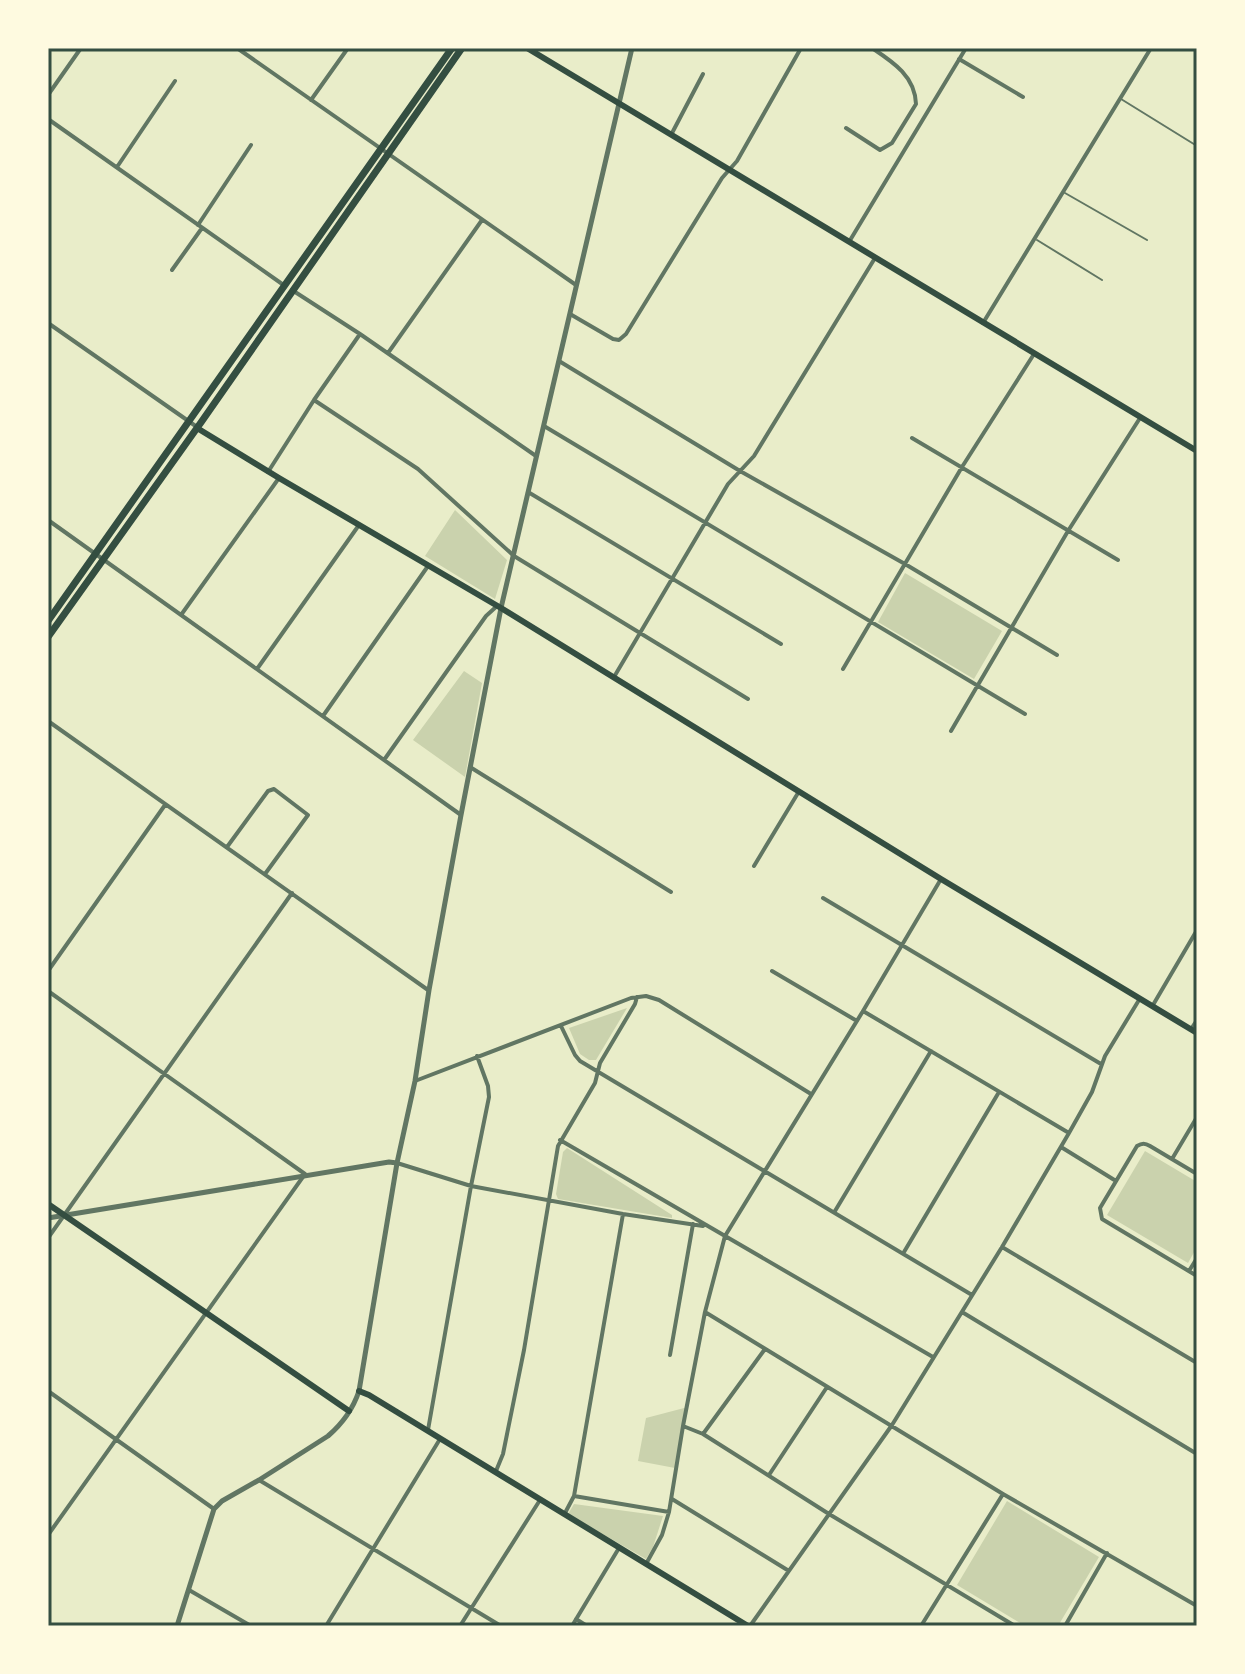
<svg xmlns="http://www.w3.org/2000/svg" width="1245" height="1674" viewBox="0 0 1245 1674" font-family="'Open Sans',sans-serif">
<rect width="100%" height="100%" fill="#e9edc9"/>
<path fill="#cad2ad" d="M455,510L507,560L495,599L425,556Z
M905,573L1002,631L974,679L878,622Z
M464,671L482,683L465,777L413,740Z
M627,1008L596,1060H589L580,1054L569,1028Z
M567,1148L672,1215V1218L558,1199L556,1194L563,1152Z
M1145,1151L1197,1182V1247L1188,1263L1107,1215Z
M688,1407L675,1468L638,1461L646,1418Z
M1007,1501L1099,1557L1058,1626H1025L957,1585Z
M574,1504L663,1516L653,1547L646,1559L568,1514Z"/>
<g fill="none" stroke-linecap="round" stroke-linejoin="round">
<path stroke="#617663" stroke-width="2" d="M1121,99L1197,146
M1065,193L1147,240
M1037,240L1102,280"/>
<path stroke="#617663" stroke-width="4" d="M237,48L576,285
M959,59L1023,97
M48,95L81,48
M311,100L348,48
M48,119L285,286
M846,128L880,150L892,143L916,104C915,76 893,62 872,48
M671,135L703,74
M117,167L175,81
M198,225L251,145
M849,242L966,48
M172,270L202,228
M292,290L360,334L536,456
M570,314L613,339L619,340L626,334L722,178L737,161L801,48
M48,323L197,427
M983,323L1151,48
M388,353L482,220
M559,361L740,471L905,564L1057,655
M314,400L418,469L514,556L748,699
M544,426L1025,714
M912,438L1118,560
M268,472L314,400L360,334
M528,492L781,644
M48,520L461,815
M181,615L279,478
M257,669L359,525
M843,669L962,467L1034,354
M614,677L728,484L754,456L875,258
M323,716L428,566
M48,721L428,990
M951,731L1068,531L1140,418
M384,760L486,616L497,606
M470,767L671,892
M227,847L268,791L274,789L308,815L265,874
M754,866L798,793
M823,898L1101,1064
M48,971L165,805
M772,971L857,1021
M48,991L305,1174L48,1535
M1153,1005L1197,930
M863,1011L1069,1133
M561,1026L575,1055L580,1061L972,1295
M1191,1029L1197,1020
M415,1081L631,998L646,996L659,1000L811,1094
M560,1140L933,1357
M1061,1147L1116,1181
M1172,1159L1197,1117
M397,1163L471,1186L623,1214L703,1226
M1197,1174L1150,1146C1145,1143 1142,1143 1137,1146L1100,1208L1102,1219L1197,1276
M835,1211L931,1051
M48,1238L292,893
M1002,1247L1197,1363
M904,1252L999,1092
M1189,1271L1197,1258
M705,1312L1003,1494L1197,1606
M962,1312L1197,1454
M670,1355L693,1224
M48,1391L214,1509
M683,1426L703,1434L829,1514L1015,1626
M428,1430L471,1186L489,1097L488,1086L477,1056
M703,1434L765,1349
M496,1471L503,1454L524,1350L558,1146L595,1083L600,1063L635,1004L637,997
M769,1475L827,1387
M259,1480L501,1626
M574,1496L669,1512
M672,1499L789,1571
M565,1513L574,1496L623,1214
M646,1564L662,1535L669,1512L683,1426L705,1312L725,1236L863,1011L941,879
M189,1590L251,1626
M576,1619L587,1626
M326,1626L440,1439
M460,1626L540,1500
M572,1626L619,1548
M750,1626L892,1425L1002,1247L1069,1133L1092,1092L1105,1056L1139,1000
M921,1626L1003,1494
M1065,1626L1107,1553"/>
<path stroke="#617663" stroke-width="5" d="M48,1218L389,1162L397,1163
M177,1626L214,1509L222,1501L259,1480L328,1436C342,1424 353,1409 359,1391L397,1163L415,1081L429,990L461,815L501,608L632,48"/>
<path stroke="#344e41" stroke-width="6" d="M527,48L1197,451
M197,428L279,478L501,608L941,879L1197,1033
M48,1204L349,1411
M359,1391L369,1395L748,1626"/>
<path stroke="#344e41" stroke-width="7" d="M48,621L452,48
M48,637L202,421L462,48"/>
</g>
<rect width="1245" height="1674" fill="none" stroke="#fefae0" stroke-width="100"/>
<rect x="50" y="50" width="1145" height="1574" fill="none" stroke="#344e41" stroke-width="3"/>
</svg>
